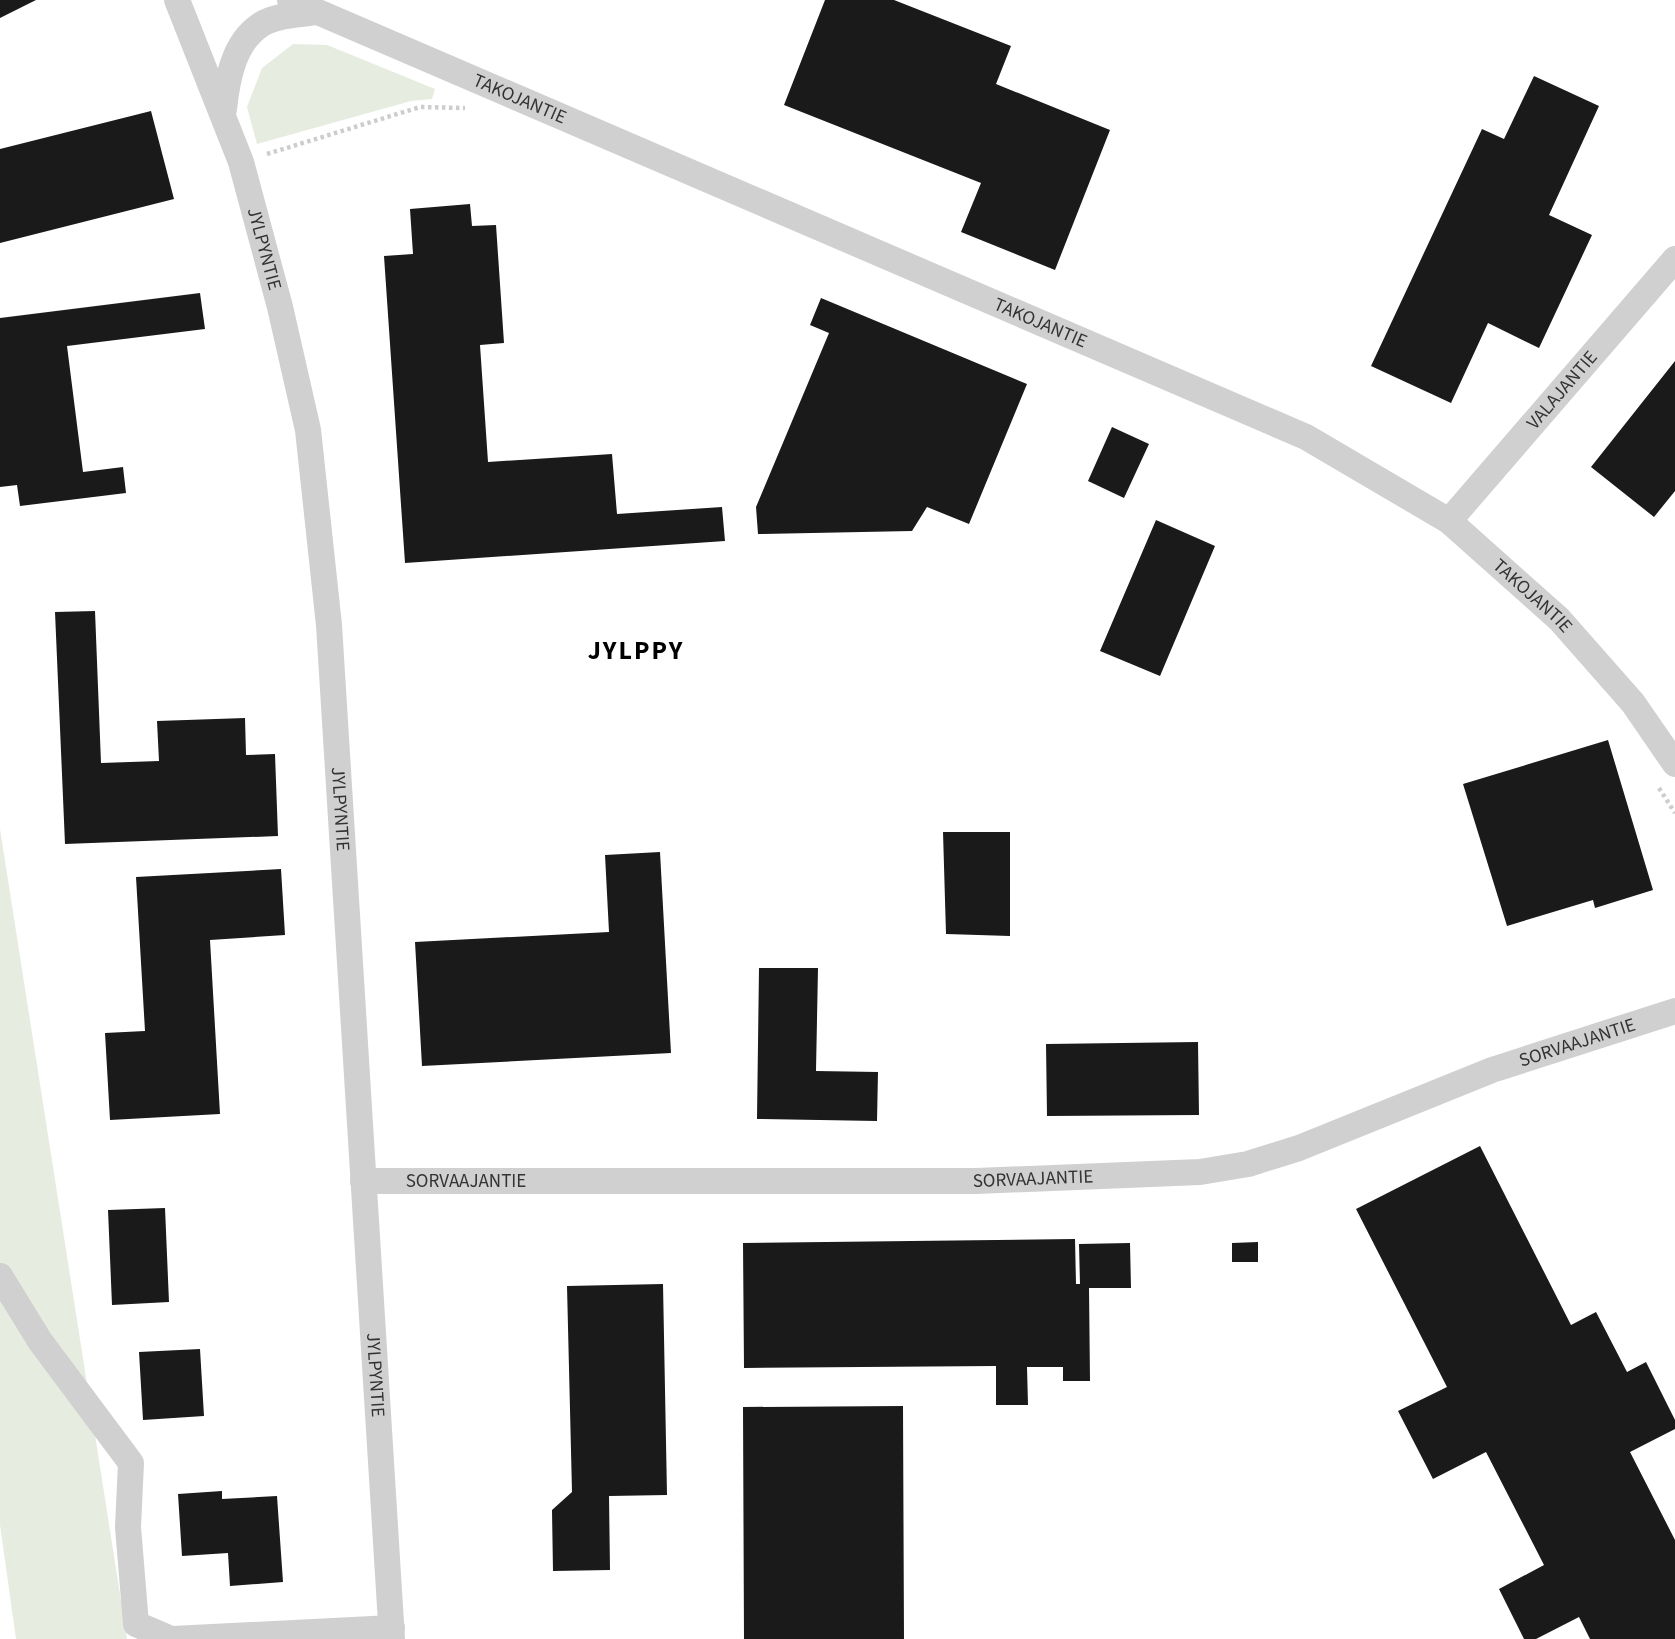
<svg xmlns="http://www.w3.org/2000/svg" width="1675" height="1639" viewBox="0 0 1675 1639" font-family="'Source Sans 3',sans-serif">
<rect width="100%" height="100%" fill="#fff"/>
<path fill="#e6ecdf" d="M293,44L327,45L435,89L432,99L411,101L257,144L247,107L262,68Z
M0,829L127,1639H16L0,1525Z"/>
<path fill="#1a1a1a" d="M0,0H36L0,18Z
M825,0H894L1011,46L996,84L1110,130L1055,270L961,232L981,183L784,105Z
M1534,76L1599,106L1549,215L1592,235L1539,348L1488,323L1451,403L1371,366L1482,129L1504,139Z
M151,111L174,199L0,243V149Z
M470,204L472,226L496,225L504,343L480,345L488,462L612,454L617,514L722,507L725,541L405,563L384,256L413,254L410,209Z
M200,293L205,329L67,346L83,472L123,467L126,493L20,506L17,485L0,487V318Z
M821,298L1027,384L969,524L927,507L912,531L758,534L756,507L829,333L810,325Z
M1675,361V491L1654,517L1591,467Z
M1112,427L1149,444L1124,498L1088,481Z
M1156,520L1215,546L1160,676L1100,651Z
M95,611L101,763L159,761L157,721L245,718L246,755L275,754L278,836L65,844L55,612Z
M1608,740L1653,890L1595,908L1593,900L1507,926L1463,784Z
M943,832H1010V936L946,934Z
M660,852L671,1053L422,1066L415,942L609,932L605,855Z
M281,869L285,935L210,940L220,1114L110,1120L105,1033L145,1031L136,877Z
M759,968H818L816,1071L878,1072L877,1121L757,1119Z
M1198,1042L1199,1115L1047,1116L1046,1044Z
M1480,1146L1571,1325L1596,1312L1627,1372L1646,1362L1675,1420V1429L1630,1452L1675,1540V1639H1590L1579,1617L1536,1639H1524L1499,1589L1544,1565L1486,1452L1433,1479L1398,1411L1447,1387L1356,1209Z
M165,1208L169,1302L112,1305L108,1210Z
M1075,1239L1076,1284H1080L1079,1244L1130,1243L1131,1288H1089L1090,1381H1063V1367H1027L1028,1405H996V1366L744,1368L743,1243Z
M1258,1242V1262H1232V1243Z
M663,1284L667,1495L609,1496L610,1570L553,1571L552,1510L572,1492L567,1286Z
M200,1349L204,1416L143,1420L139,1352Z
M903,1406L904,1639H744L743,1407Z
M222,1491V1499L277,1496L283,1582L230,1586L228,1553L182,1556L178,1494Z"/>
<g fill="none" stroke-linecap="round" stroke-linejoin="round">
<path stroke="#cdcdcd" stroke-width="4.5" stroke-dasharray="3.5 3.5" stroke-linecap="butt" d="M267,154L420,107L465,108
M1659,788L1675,813"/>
<g stroke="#d0d0d0" stroke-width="26">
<path id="s1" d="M177,0L241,162L280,307L308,430L329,625L392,1639"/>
<path id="s2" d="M290,0L1306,437L1449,521L1559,619L1633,703L1675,764"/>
<path d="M224,109C227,81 233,44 259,26C273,15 299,15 317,12"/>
<path id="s3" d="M1449,521L1675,259"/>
<path id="s4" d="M363,1181H976L1200,1172L1248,1164L1299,1148L1492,1070L1675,1011"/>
<path d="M0,1276L40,1341L131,1463L128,1527L136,1624L171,1639"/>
<path d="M173,1639L392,1628"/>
</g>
</g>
<g text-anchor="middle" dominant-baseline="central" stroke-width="7" stroke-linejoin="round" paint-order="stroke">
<g font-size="19" fill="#333" stroke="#fff">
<text stroke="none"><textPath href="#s2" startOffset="250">TAKOJANTIE</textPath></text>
<text stroke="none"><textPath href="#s1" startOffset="264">JYLPYNTIE</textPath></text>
<text stroke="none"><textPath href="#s2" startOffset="817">TAKOJANTIE</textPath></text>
<text stroke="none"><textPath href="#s3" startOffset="173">VALAJANTIE</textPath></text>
<text stroke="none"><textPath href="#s2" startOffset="1384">TAKOJANTIE</textPath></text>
<text stroke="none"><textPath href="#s1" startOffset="831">JYLPYNTIE</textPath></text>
<text stroke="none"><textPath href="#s4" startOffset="1237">SORVAAJANTIE</textPath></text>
<text stroke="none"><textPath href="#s4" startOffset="670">SORVAAJANTIE</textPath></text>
<text stroke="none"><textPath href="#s4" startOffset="103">SORVAAJANTIE</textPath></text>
<text stroke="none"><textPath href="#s1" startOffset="1398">JYLPYNTIE</textPath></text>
</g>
<g font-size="26" font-weight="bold" letter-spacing="2" fill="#000" stroke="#fff">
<text x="636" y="650">JYLPPY</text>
</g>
</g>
</svg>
